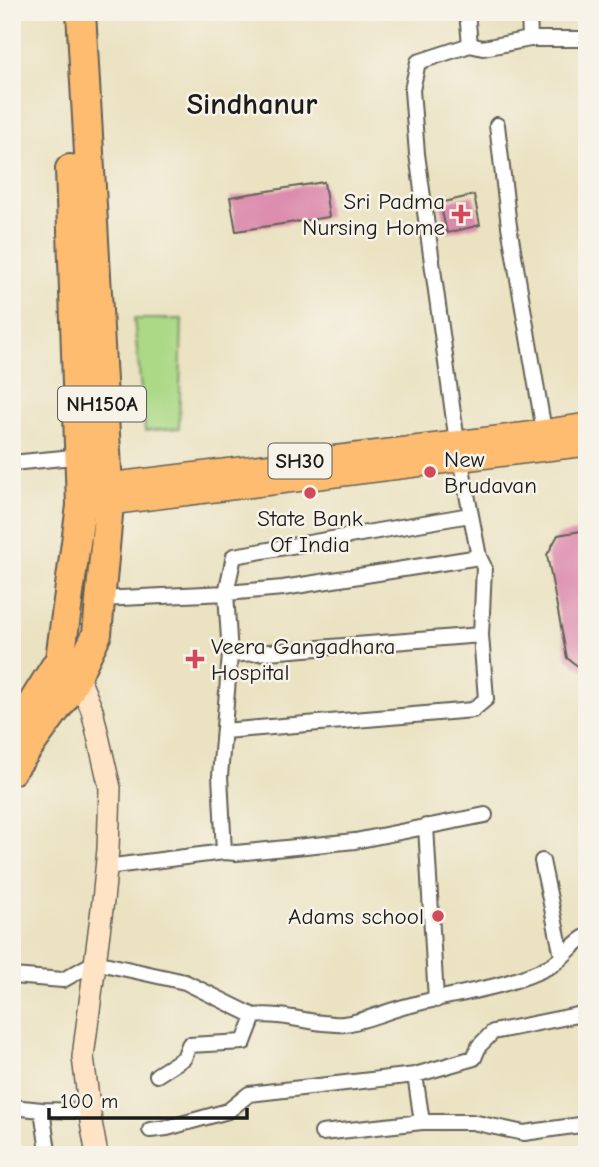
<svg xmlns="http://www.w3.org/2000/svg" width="599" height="1167" viewBox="0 0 599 1167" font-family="'Comic Neue',sans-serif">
<rect width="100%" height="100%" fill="#f7f3e8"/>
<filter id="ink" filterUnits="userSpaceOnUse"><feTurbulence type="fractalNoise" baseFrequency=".0143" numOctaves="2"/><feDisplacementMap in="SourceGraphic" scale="14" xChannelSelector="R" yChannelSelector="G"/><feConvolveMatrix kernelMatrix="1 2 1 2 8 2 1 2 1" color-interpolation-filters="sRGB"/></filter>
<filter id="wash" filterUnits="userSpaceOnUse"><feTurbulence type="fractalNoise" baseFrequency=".00686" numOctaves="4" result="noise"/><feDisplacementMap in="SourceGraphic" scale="28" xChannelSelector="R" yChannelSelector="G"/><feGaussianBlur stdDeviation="1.57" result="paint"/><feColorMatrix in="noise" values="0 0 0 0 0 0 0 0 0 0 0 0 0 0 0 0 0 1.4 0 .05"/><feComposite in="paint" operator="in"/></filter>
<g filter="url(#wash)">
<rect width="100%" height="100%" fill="#eae2c1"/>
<path fill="#abd986" stroke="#647a51" stroke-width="2" d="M134,319H182L179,428L145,431Z"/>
<g id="blocks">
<path fill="#dc8bad" d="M324,182L329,217L236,231L230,197Z
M474,195L480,225L447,233L440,203Z
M587,530V673L567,658L547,555L558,535Z"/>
</g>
</g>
<g filter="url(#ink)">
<use href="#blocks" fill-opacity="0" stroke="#646156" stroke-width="2"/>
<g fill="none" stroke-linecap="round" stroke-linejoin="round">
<g stroke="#646156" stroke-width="18">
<path id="street" d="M467,12L470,45
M529,12L530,39
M497,125L509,226L544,431
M12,463L83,456
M100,599L226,593L283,588L479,557
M230,655L481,635
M224,731L473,710L486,699L481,635L484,567L479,557L457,442L417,154L412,90L418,62L470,45L483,48L530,39H587
M426,826L436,1000
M224,852L220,776L230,655L226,593L234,556L470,515
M542,861L562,956
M106,867L224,852L236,853L355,841L485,815
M12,976L63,980L95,962L185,982L254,1016
M157,1075L184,1058L189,1045L244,1042L254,1016C277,1013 300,1020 323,1023C329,1023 337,1025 344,1024C367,1021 388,1010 411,1005C456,993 508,988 550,966C564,959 572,943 587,936
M415,1075L422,1122
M12,1107L42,1110L89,1111
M42,1110L48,1151L47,1155
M150,1130L167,1128L228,1111L249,1094L415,1075L474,1058L479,1046L493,1032L587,1013
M322,1133L422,1122H472L524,1133L587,1124"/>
</g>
<g stroke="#646156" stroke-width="24">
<path id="secondary" d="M69,667L77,674L92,710L110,788L108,849L103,901L83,1057L91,1122L97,1155"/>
</g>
<g stroke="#646156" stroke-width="26">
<path id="primary" d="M91,487L520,435L587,425
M93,505L587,444"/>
</g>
<g stroke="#646156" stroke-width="32">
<path id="highway" d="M12,736L60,659L81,506L70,169
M12,770L68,693L97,634L109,504L81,12"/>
</g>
<use href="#street" stroke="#fff" stroke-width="14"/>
<use href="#secondary" stroke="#fee4c5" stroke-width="21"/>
<use href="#primary" stroke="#fdbc6f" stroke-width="23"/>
<use href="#highway" stroke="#fdbc6f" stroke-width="28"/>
</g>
</g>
<g fill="#d1495b" stroke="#f7f3e8" stroke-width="2.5">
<path d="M457.5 203.5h7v7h7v7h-7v7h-7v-7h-7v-7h7z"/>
<circle cx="430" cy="472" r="7"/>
<circle cx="310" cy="493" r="7"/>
<path d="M191.5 648.5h7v7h7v7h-7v7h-7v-7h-7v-7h7z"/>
<circle cx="438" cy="916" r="7"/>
</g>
<g text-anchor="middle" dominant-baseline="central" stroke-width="5" stroke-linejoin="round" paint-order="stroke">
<g fill="#f7f3e8" stroke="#5e5c59" stroke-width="2">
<rect x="58" y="386.5" width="88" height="35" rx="5"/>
<rect x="268.5" y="443.5" width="63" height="35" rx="5"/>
</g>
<g font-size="21" font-weight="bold" fill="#1c1c1c">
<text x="102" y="404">NH150A</text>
<text x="300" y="461">SH30</text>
</g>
<g font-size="23" fill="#1c1c1c" stroke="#f7f3e8" text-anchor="end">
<text x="445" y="201">Sri Padma<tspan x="445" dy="26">Nursing Home</tspan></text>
<text x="444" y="459" text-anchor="start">New<tspan x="444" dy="26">Brudavan</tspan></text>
<text x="310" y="518" text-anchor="middle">State Bank<tspan x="310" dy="26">Of India</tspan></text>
<text x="211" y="646" text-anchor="start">Veera Gangadhara<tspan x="211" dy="26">Hospital</tspan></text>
<text x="424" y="916">Adams school</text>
</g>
<g font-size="30" font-weight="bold" fill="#1c1c1c" stroke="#f7f3e8">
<text x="252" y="104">Sindhanur</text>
</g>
</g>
<rect width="599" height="1167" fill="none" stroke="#f7f3e8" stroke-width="42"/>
<path d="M49 1108v10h198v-10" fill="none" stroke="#1c1c1c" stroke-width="3.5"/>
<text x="60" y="1108" font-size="21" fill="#1c1c1c" stroke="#f7f3e8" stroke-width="5" paint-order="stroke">100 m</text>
</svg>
